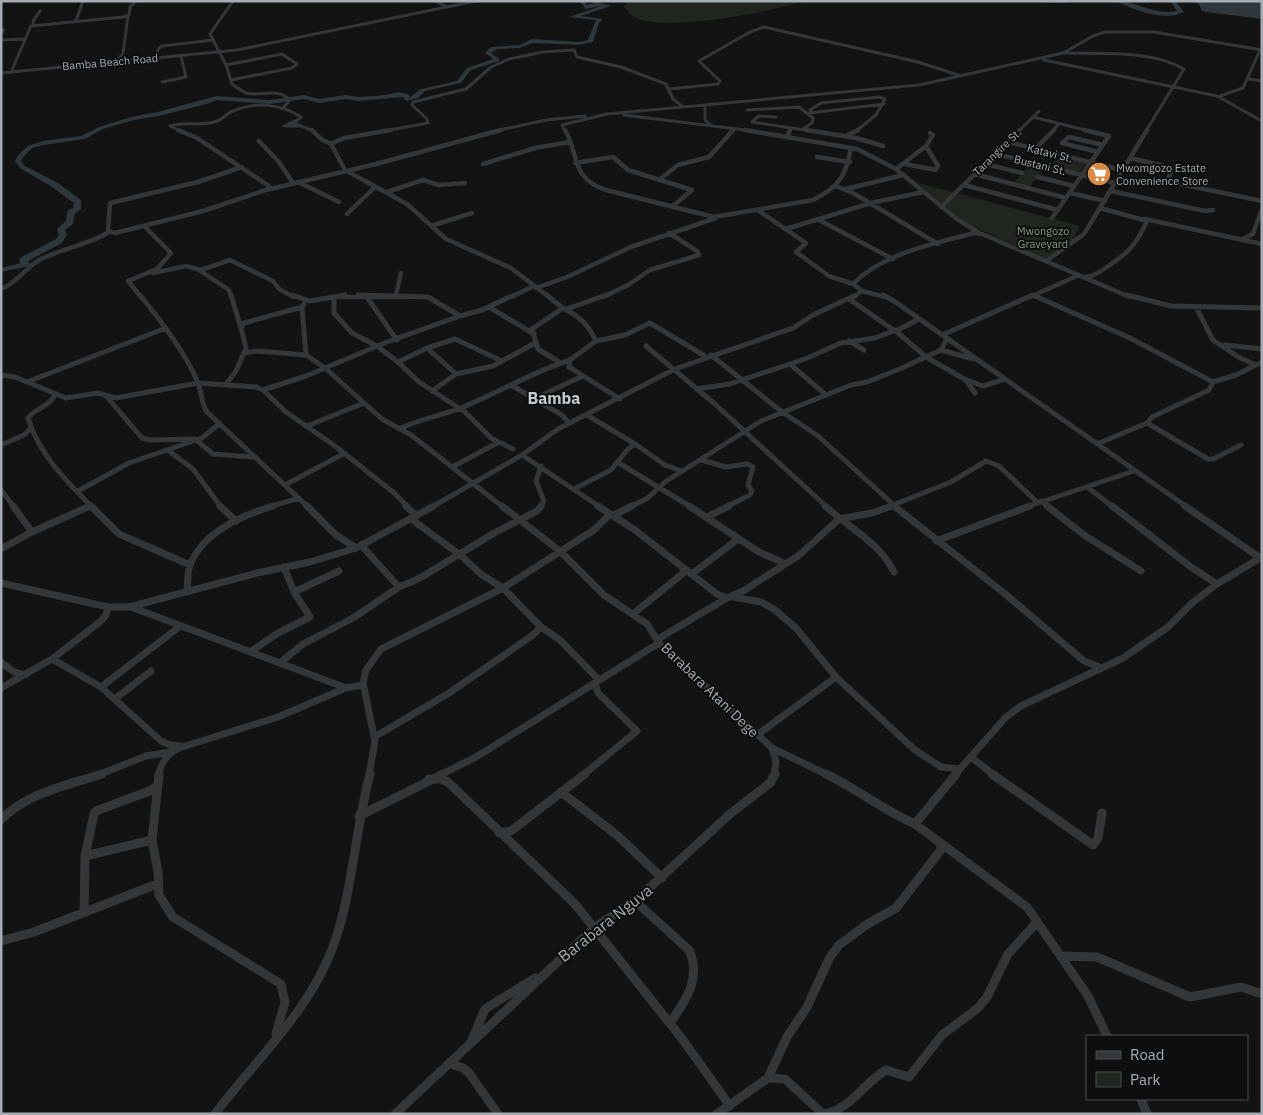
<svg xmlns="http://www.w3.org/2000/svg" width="1263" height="1115" viewBox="0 0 1263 1115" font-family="'IBM Plex Sans',sans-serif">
<rect width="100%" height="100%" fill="#131314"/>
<path fill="#20261f" d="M628,1H804C772,12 663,33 634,17C629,15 627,9 624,6Z
M1059,156L1087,163L1078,173L1050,166Z
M1031,163L1046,167L1029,187L1014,183Z
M918,183L1080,226L1072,241L1044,259L964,222Z"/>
<path fill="#2e373b" d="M1190,1H1262V19L1206,12L1202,11L1199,4Z"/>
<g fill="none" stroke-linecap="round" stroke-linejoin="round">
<path fill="#2e373b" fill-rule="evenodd" d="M579,1H584L587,5L597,2L611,6L581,16L603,19L599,23L593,42L579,45L532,43L520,48L497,49L491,53L499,59V61L471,70L461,83L425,91L418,98L406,101L403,97L358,101L346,99L319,103L304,99L270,104L217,100L206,104L159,116L134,120L103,129L85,139L44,145L32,148L23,157L21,161L25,166L58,183L81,200V209L75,213L73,224L65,230L67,235L62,243L28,261L30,264L29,266L1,272V268L21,263L19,260L20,258L56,239L59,235L57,229L66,221L68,210L73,208L74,203L52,187L20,168L15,161L18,155L28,146L43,141L81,136L99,127L131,117L158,112L216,96L270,100L304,95L319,99L346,95L358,97L386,95L398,92L408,94L410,97L421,89L457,81L467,68L493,59L485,53L491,47L519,45L532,39L579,42L588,40L596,20L569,17L601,6L586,9Z
M1015,1H1067L1065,3Z
M1116,1C1137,1 1155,16 1177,11L1170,1H1175L1184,12C1165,22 1133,10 1116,1Z"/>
<path stroke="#343638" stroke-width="3" d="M233,1L210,34L226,65L232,84C236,87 242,91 246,93C260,97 279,87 290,100L282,109
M435,1L447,7
M76,21L83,1
M34,25L33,21L40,11
M1,29L4,30L1,34
M1,40L25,39
M1065,53C1102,54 1151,50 1184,69L1146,131
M156,58L158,49L162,46L213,40
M117,60L123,54L128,16
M1044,60L1217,96L1262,121
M226,65L282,54L297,64L292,68L231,80
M12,70L31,26L123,17L129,15L130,7L136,1
M1,73L237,50L476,1
M1248,79L1262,81
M162,82L186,77L181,56
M669,89L718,84L720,81L699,61L750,32L764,27L918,62L961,76
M1220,96L1243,88L1260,50
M705,106V120L712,126
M747,110L799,107L813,118L812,123L803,129
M809,113L884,104
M812,113L810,110L821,103L879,97L885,99L876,115L856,131
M624,115L753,131
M776,117L759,116L752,122L791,128
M1033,117L1089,131
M295,121L284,126H300
M181,131L170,126C185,121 203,127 217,121C223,119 227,113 233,111C256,101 281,104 301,117L294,123L313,131
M384,131L428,123L427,119L412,105L413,102L466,89L491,67L509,59L543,52L574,50L577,57L621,67L666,84L673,99L683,107
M495,131L546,120L585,116
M565,131L562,125L607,114L919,85L1063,53L1093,36L1105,32H1154L1262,50
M732,131L734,129
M790,131L791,128L813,131
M1019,131L1039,111
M1052,131L1059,124"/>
<path stroke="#343638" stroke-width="4.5" d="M178,130L197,138L269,186L266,190
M312,130L321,139L331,144L345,170L407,204L446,239L511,268L549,297
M565,130C580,156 570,178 606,190L714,217L813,200C839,187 846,176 851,148
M745,130L857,149L896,169L957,219L979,233
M806,130L856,138L883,146
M846,136L858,130
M787,137L790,130
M259,141L279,162L293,183
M1008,142L1122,170
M331,144L344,138L391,130
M1035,149L1054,130
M1098,152L1062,143L1069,137L1103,145
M996,154L1114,183
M817,157L850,162
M1130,158L1172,168L1168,180L1170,182L1262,201
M575,163L613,157L628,170L692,190L673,206
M483,164L535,148L570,142
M905,164L936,170L938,166L926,146
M986,164L1022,173
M242,167L198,182L110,203L108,231L115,233L203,211L266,190L376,164L501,130
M896,169L926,146L933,135L930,133
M975,174L1066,198
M1038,177L1074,186
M659,180L678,165L709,157L733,130
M298,182L339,202
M964,185L1058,210
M836,186L853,193L938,244
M846,189L903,175
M1111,191L1205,211L1213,210
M387,192L423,180L439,185L465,183
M1070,193L1105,201
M941,207L1020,130
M759,211L806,243L796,252L829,276L853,284
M347,214L375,187
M1052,218L1109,136L1084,130
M1145,219L1262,244
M819,220L893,259
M434,225L472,213
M786,229L871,203L923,192
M1243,239L1253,234L1262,209
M1046,261L1084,234L1147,130
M199,270L229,290L231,297
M153,273L186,266L201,270L230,260L273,281L279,289L294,297
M1086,277C1094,276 1100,272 1107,267C1128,253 1136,245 1147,221L1100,208
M536,288L567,277L631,247L716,218
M1,289C17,283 26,267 41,259C63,248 88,245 109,232
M862,291L885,297
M396,295L401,273
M141,297L128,281L157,269L171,253L146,228L149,224
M338,297H408
M511,297L534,286
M603,297L628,285L650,270L699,255L697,251L669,233
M854,297L862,291L853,284C883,253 934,244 974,233L982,234L1130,297
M1030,297L1079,275"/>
<path stroke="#343638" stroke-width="5" d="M140,295C160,320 186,353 198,383C202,393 201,403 207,412L308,507
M231,295L241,328
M292,295L310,301L345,295
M358,295L428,297L460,316L482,310L514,295
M547,295C568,316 582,311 596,341L570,360L569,367L620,399
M883,295L894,301L1187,507
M1127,295L1171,306L1262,308
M366,296L397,340
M1035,296L1130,338L1213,382L1209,390L1152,417L1147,423
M334,297V313L352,333L377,346L398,362L427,348L455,339L500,360
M849,299L895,331
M304,304L302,307L306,355
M489,307L534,334
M1196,307L1213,340L1240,358L1256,365
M567,309L606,295
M919,319L896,331L926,357L966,380L975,393
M942,335L1033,295
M596,341L625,335L650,323L705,356
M849,341L864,350
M1225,345L1262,349
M646,346L716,405L827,507
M427,348L456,374
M941,350L973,359
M244,353L257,351L306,355L325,368L382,419L411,435L503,507
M711,355L782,412L817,435L896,507
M398,362L419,382L465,412L491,438L513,449
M559,362L538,349L532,329L563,308
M790,364L826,395
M1,375L15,377L66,398L98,393L116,398L198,383L256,387L263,390L286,412L335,446L393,492L408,507
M967,380L983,386L1005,379
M27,382L166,328
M1213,382L1236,375L1262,362
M227,383L236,371L246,348L241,328L244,323L302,307
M511,385L562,415L569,423
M696,389L730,384L805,359L841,343L875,338L896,330
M263,390L306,376L387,342L460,316
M432,391L456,374L493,366L535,343
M55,395C49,407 35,408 28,418C38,453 67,482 92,507
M107,397L142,438L150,440L195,439L213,454L253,457
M533,399L583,376
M307,426L364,403
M399,429C419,419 440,416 461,408C498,393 532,372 570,360
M635,444L665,465L682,471
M1097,444L1147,423L1208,459H1213L1241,445
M1,445L24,435L30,429
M169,451L193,469L221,507
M522,455L600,507
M701,460L726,467L747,464L753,467L748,485L752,491L750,495L726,507
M617,462L691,507
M452,467L499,442
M285,485L343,454
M1087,487L1113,507
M574,489L611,470L628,449L635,444L587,415
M1,490L14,507
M78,491L129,463L202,438L219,424
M1041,501L1049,507
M87,507L90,506
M269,507L299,498
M432,507L522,455L558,429L675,369L793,328L813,315L856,295
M540,507L544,501L536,481L541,466
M630,507L648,498L665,482L761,421L851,385L867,382L902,368L941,350L947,338
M888,507L951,482L986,461L999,466L1037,502
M1026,507L1134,471"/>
<path stroke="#343638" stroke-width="7" d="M13,506L32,532
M91,506L119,534L190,565
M220,506L236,521
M307,506L336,535L356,548
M406,506L416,516
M502,506L561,552L604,595L647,624L659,643L772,748L828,775
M689,506L759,552L784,563
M825,506C849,528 879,542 894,572
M894,506L1004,593L1084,661L1102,668
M1047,506L1084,535L1141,571
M1112,506L1191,567L1217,584
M1185,506L1262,559
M610,514L635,530L717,594L727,598L743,591L798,556L839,519L872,513L892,506
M614,515L632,506
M707,517L729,506
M936,541L1030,506
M361,545L399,587
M1,549L32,532L90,506
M693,573L738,539
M1,583L108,607H129L257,573L310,562L356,548L434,506
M187,592C188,583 187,573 190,565C203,532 241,516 273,506
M294,592L339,571
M733,597L761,602L775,610L796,628L836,677L915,750L941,767L960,769L1006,717L1021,706L1123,658L1168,627L1192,603L1217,584L1260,558
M131,607L346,688L362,685
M633,614L687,570
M541,627L560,640L598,679
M658,639L727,598
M250,652L278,633L310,617L294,592L284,567
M52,659L101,687L161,741L170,745L182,746
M1,662L14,672L25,675
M281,662L303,644L353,618L399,587L420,578L496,532L537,511L541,506
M101,687L179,627
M1,688L52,659L101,621L106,615L108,607
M116,698L151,671
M757,735L836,677
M376,736L449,693L533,635L541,627L503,588L482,575L459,554L411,519
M772,748L776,762L774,775
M971,757L994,775
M98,775L146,756L170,752
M159,775C161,762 167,754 179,748L278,717L346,688
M369,775L375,741L363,683L366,670L381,649L503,588L594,530L610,514L598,506
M440,775L476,757L659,643
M583,775L637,731L598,693L595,683
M955,775L960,769"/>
<path stroke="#343638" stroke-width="9" d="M159,774L152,840L158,872L159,895L173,917L281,984L285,1002L276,1034
M826,774C857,789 883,810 915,824L1027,907L1088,996L1107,1036
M992,774L1093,845L1098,838L1102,813
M429,779H441L448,782L575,904L683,1040L730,1106
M561,792L618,836L662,878
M359,816L443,774
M1,820C26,793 68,785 102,774
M915,824L956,774
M499,833L511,831L585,774
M85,856L152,840
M635,901L689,950C702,978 686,1000 670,1023
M84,913L85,856L94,814L96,811L152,790L158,785
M1,941L34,932L157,884
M1060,956L1097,957L1190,997L1241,987L1262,994
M471,1042L485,1009L535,978
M451,1064L463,1068L469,1073L498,1114
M768,1078L787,1037L807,1007L830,957L839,945L866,925L896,908L940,851L941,845
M1141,1099L1147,1114
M215,1114C256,1059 311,1010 334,944C353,890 355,830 370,774
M395,1114L595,927L635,901L730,814L770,783L775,774
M717,1114L768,1078L785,1079L823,1114
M824,1114C852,1109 863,1083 886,1070L909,1077L942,1035L978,1008L987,997L1008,954L1037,922"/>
</g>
<defs>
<g id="supermarket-disc" transform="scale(1.25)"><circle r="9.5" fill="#d98b45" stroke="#0e0e0f"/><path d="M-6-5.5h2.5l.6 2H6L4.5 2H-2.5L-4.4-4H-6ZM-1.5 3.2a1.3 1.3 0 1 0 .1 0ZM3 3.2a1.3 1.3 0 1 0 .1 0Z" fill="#fff"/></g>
</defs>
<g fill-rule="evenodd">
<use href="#supermarket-disc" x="1099" y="174"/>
</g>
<g text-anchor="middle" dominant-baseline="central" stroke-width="4" stroke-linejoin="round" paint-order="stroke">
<g font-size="11" fill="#a6acb3" stroke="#0e0e0f">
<text transform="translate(110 62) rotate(-5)">Bamba Beach Road</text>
<text transform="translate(997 152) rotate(-44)">Tarangire St.</text>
<text transform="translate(1050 153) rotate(14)">Katavi St.</text>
<text transform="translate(1040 165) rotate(14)">Bustani St.</text>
</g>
<g font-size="11" fill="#a6acb3" stroke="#0e0e0f" text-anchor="start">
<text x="1116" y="168">Mwomgozo Estate<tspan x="1116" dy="13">Convenience Store</tspan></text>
</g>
<g font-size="11" fill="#839b7f" stroke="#0e0e0f">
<text x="1043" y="231">Mwongozo<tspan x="1043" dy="13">Graveyard</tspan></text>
</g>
<g font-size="14" fill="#a6acb3" stroke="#0e0e0f">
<text transform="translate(710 690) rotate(44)">Barabara Atani Dege</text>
</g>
<g font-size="16" font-weight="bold" fill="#c6cacf" stroke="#0e0e0f">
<text x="554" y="398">Bamba</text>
</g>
<g font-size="16" fill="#a6acb3" stroke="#0e0e0f">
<text transform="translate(605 923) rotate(-38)">Barabara Nguva</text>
</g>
</g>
<rect width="1263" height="1115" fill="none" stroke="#a6acb3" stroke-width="5"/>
<rect x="1086" y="1035" width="162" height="65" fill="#0e0e0f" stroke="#4b4d51"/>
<rect x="1096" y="1051" width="25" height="8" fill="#343638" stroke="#4b4d51"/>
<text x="1130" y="1060" font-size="15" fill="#a6acb3">Road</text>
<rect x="1096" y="1072" width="25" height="15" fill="#20261f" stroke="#4b4d51"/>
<text x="1130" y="1085" font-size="15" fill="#a6acb3">Park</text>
</svg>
